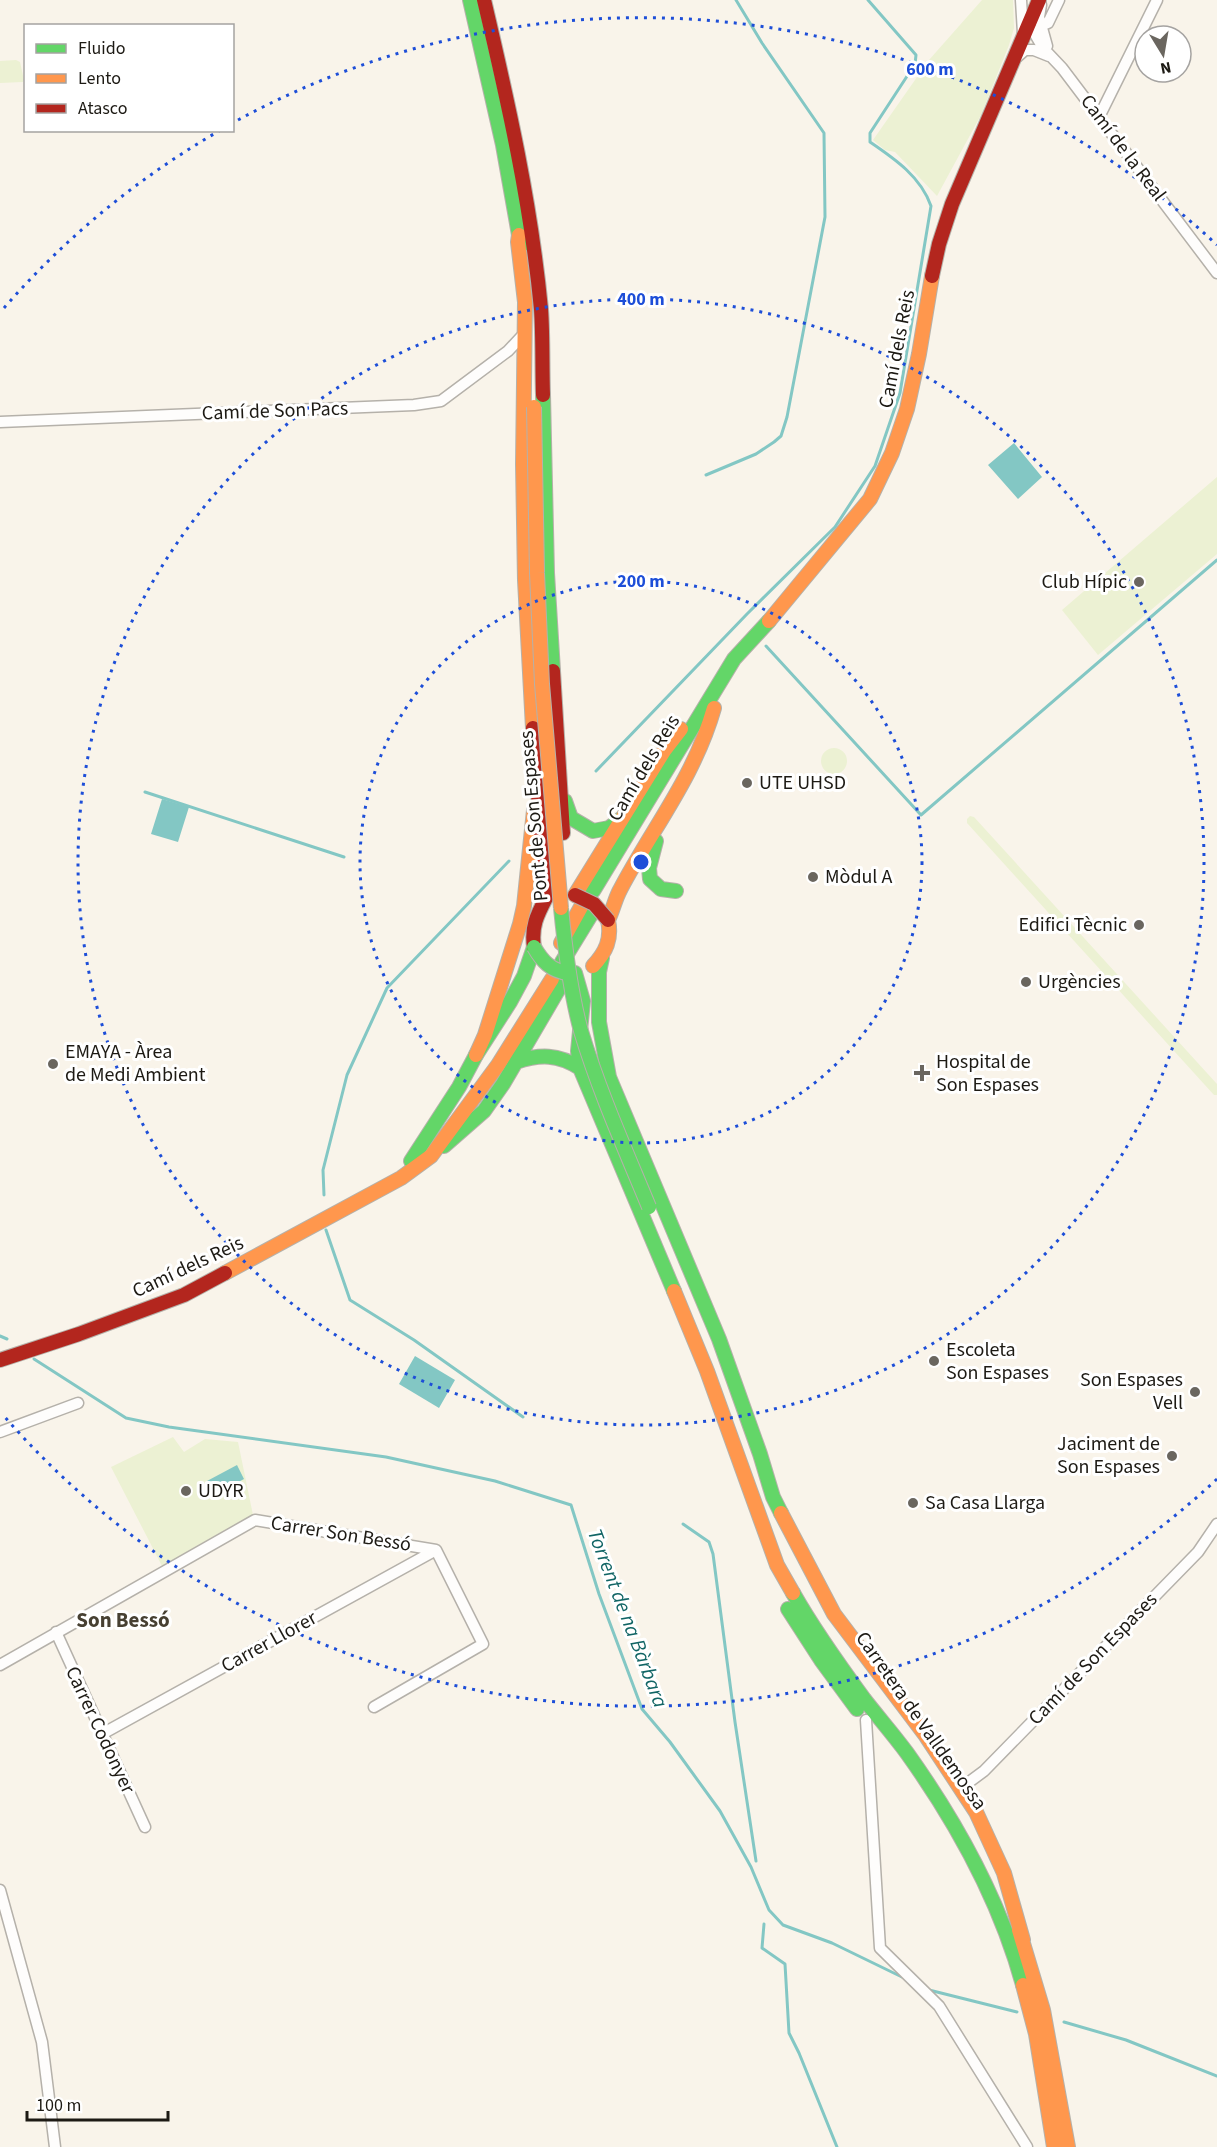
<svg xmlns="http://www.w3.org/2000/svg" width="1217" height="2147" viewBox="0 0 1217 2147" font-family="'Source Sans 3',sans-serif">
<rect width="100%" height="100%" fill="#f9f4ea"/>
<path fill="#ecf1d3" d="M982,0H1013L1014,28L1009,45L981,115L937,196L895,152L885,150L873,140L929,60Z
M16,60L20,62L24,80L23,82L0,83V61Z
M1217,477V554L1098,655L1062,610Z
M821 761a13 13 0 1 1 26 0a13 13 0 1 1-26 0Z
M970,816L974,817L1217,1084V1095H1214L967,823V819Z
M173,1437L184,1452L205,1439L238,1442L253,1515L162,1566L111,1467Z"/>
<path fill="#83c7c4" d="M1014,443L1042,477L1018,499L988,465Z
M162,799L189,807L178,842L151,834Z
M415,1356L455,1380L439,1408L399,1384Z
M237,1465L244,1479L214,1495L207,1481Z"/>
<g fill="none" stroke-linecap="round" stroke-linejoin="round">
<path stroke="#83c7c4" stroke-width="3" d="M706,475L756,454L774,442L781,436L787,417L825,217L824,133L762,43L736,0
M766,646L921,815L1217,560
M596,771L747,614L835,527L875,466L900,393L931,206C921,177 895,159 870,142V133L915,64L916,55L868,0
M145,792L344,857
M324,1195L323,1170L347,1075L387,988L509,861
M326,1230L350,1300L414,1340L523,1417
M0,1336L7,1339
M34,1359L126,1418L169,1427L386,1457L495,1481L571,1505L599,1594L642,1709L670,1742L720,1811L751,1867L769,1910L783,1925L832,1943L904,1978
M683,1524L709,1542L713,1554L735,1722L756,1861
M764,1924L762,1948L785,1964L789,2033L799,2053L837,2147
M929,1990L1017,2012
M1064,2022L1126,2040L1217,2076"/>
<g stroke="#b5b1aa" stroke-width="13">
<path id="street" d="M1021,0L1023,33
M1041,5L1039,17L1047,46
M1029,24L1043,48L1062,68L1217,273
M1041,26L1048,23L1059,0
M1017,57L1025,50H1034L1049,56
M1099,117L1157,0
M0,422L414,405L441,401L508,351L523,335
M0,1432L78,1403
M56,1632L145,1827
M0,1665L255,1520L436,1550L483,1644L374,1707
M866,1720L880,1948L939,2006L1027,2147
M102,1734L436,1550
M961,1788L984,1771L1198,1552L1217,1524
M0,1890L42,2042L55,2147"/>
</g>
<g stroke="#b5b1aa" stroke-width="16">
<path id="fast" d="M470,0L503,145L519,235L523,244
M543,395L547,573L553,671
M565,801L571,818L593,831L609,828L621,819
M656,841L649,868L650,879L661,889L676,891
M593,891L734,659L769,621
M602,958L599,972V1022L609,1077L719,1339L760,1454L773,1497L781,1513
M562,962L592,913
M575,973L583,1001L578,1051L580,1068L674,1291
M516,1062C540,1054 558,1054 580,1068
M444,1146L484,1111L503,1084L568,973
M411,1161L459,1087L476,1055L510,1002L524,976L534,947
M793,1593C814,1630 839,1665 864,1699C878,1717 893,1734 907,1753C957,1823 1000,1901 1023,1985
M788,1609L821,1660L857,1709"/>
</g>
<g stroke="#b5b1aa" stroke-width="16">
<path id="slow" d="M519,235L518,242L525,302L523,464L525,580L533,728
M769,621L870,499L892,453L907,409L919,354L932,276
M575,895L664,751L681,729
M608,920C613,910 615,899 620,890C653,827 694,778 714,708
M561,943L581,907
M593,966C606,952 612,939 608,920
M476,1055L485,1035L520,924L524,906L534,810
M225,1273L401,1178L431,1156L498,1065L552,979
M674,1291L707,1371L777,1565L793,1593
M781,1513L834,1614L926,1736L976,1812L1004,1873L1023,1940
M1019,1930L1043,2010L1068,2147
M1023,1985L1036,2034L1054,2147"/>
</g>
<g stroke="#b5b1aa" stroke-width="16">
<path id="jam" d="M484,0C508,102 531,204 541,309C543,337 542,366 543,395
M932,276L939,244L952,204L1039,0
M553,671L563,833
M533,728L546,898C537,915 531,927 534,947
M0,1360L79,1334L184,1295L225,1273"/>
</g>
<use href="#street" stroke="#fefdfc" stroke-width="10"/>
<use href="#fast" stroke="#63d668" stroke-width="14"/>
<use href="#slow" stroke="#ff974d" stroke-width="14"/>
<use href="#jam" stroke="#b3261e" stroke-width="14"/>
<g stroke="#b5b1aa" stroke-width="16" stroke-linecap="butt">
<path id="fast-bridge" d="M561,908C565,949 570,991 581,1031C599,1091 625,1149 649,1207
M534,947C542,961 551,971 568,973"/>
</g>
<g stroke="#b5b1aa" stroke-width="16" stroke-linecap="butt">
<path id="slow-bridge" d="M534,407L537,573L542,684L561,908"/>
</g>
<g stroke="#b5b1aa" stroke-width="16" stroke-linecap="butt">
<path id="jam-bridge" d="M575,895L594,904L608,920"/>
</g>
<use href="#fast-bridge" stroke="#63d668" stroke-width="14"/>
<use href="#slow-bridge" stroke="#ff974d" stroke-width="14"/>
<use href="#jam-bridge" stroke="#b3261e" stroke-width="14"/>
</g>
<g fill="none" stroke="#1d4ed8" stroke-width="3" stroke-dasharray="3 6">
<circle cx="641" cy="862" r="281"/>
<circle cx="641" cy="862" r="563"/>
<path d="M1217 1479A844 844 0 0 1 4 1416M4 308A844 844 0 0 1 219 131M238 120A844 844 0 0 1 1217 245"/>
</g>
<g fill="#6a665f" stroke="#fff" stroke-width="2">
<circle cx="1139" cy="582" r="6"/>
<circle cx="747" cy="783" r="6"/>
<circle cx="813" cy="877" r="6"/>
<circle cx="1139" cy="925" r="6"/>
<circle cx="1026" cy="982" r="6"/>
<circle cx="53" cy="1064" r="6"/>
<path d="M919 1064h6v6h6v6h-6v6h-6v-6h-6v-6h6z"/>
<circle cx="934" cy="1361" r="6"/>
<circle cx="1195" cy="1392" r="6"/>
<circle cx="1172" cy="1456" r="6"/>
<circle cx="186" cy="1491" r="6"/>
<circle cx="913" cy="1503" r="6"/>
</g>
<g text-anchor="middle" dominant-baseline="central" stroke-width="6" stroke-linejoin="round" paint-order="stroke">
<g font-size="20" fill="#1d1a14" stroke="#fff">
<text transform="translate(1123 148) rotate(53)">Camí de la Real</text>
<text transform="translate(897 349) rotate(-79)">Camí dels Reis</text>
<text transform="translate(275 411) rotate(-2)">Camí de Son Pacs</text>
<text transform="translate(644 768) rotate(-59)">Camí dels Reis</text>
<text transform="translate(534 816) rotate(-95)">Pont de Son Espases</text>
<text transform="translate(188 1267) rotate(-25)">Camí dels Reis</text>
<text transform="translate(341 1534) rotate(9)">Carrer Son Bessó</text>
<text transform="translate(269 1642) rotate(-29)">Carrer Llorer</text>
<text transform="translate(1093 1659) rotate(-46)">Camí de Son Espases</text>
<text transform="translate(921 1721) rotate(55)">Carretera de Valldemossa</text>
<text transform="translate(100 1730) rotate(65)">Carrer Codonyer</text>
</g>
<g font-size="20" fill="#1d1a14" stroke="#fff" text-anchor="start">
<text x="1127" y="582" text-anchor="end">Club Hípic</text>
<text x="759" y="783">UTE UHSD</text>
<text x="825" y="877">Mòdul A</text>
<text x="1127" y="925" text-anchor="end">Edifici Tècnic</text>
<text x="1038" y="982">Urgències</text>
<text x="65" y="1052">EMAYA - Àrea<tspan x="65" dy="23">de Medi Ambient</tspan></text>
<text x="936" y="1062">Hospital de<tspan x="936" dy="23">Son Espases</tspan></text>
<text x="946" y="1350">Escoleta<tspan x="946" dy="23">Son Espases</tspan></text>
<text x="1183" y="1380" text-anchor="end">Son Espases<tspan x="1183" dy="23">Vell</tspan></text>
<text x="1160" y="1444" text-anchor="end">Jaciment de<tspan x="1160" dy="23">Son Espases</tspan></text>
<text x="198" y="1491">UDYR</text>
<text x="925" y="1503">Sa Casa Llarga</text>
</g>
<g font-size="21" font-style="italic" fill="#116565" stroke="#fff">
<text transform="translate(628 1618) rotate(69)">Torrent de na Bàrbara</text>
</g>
<g font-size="21" font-weight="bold" fill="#474032" stroke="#fff">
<text x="123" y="1620">Son Bessó</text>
</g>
</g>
<circle cx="641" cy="862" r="9" fill="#1d4ed8" stroke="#fff" stroke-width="3"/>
<g font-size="18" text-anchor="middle" font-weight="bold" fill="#1d4ed8" stroke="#fff" stroke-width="6" stroke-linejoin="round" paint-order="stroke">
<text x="930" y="75">600 m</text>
<text x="641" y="305">400 m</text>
<text x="641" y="587">200 m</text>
</g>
<rect x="24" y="24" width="210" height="108" fill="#ffffff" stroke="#a5a3a1" stroke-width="1.5"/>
<rect x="36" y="44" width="30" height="9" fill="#63d668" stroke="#a5a3a1" stroke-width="1.5"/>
<text x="78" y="54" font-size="18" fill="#1d1a14">Fluido</text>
<rect x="36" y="74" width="30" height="9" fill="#ff974d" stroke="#a5a3a1" stroke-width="1.5"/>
<text x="78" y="84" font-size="18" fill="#1d1a14">Lento</text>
<rect x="36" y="104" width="30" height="9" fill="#b3261e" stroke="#a5a3a1" stroke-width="1.5"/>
<text x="78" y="114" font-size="18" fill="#1d1a14">Atasco</text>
<g transform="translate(1163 54) rotate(169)"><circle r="28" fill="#ffffff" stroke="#a5a3a1" stroke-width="1.5"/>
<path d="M0-4.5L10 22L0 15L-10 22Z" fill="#6a665f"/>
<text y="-9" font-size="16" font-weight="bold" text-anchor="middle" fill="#1d1a14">N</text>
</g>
<path d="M27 2111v9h141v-9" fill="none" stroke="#1d1a14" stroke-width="3"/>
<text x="36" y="2111" font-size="18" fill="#1d1a14" stroke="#ffffff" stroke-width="4.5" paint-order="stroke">100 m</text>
</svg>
